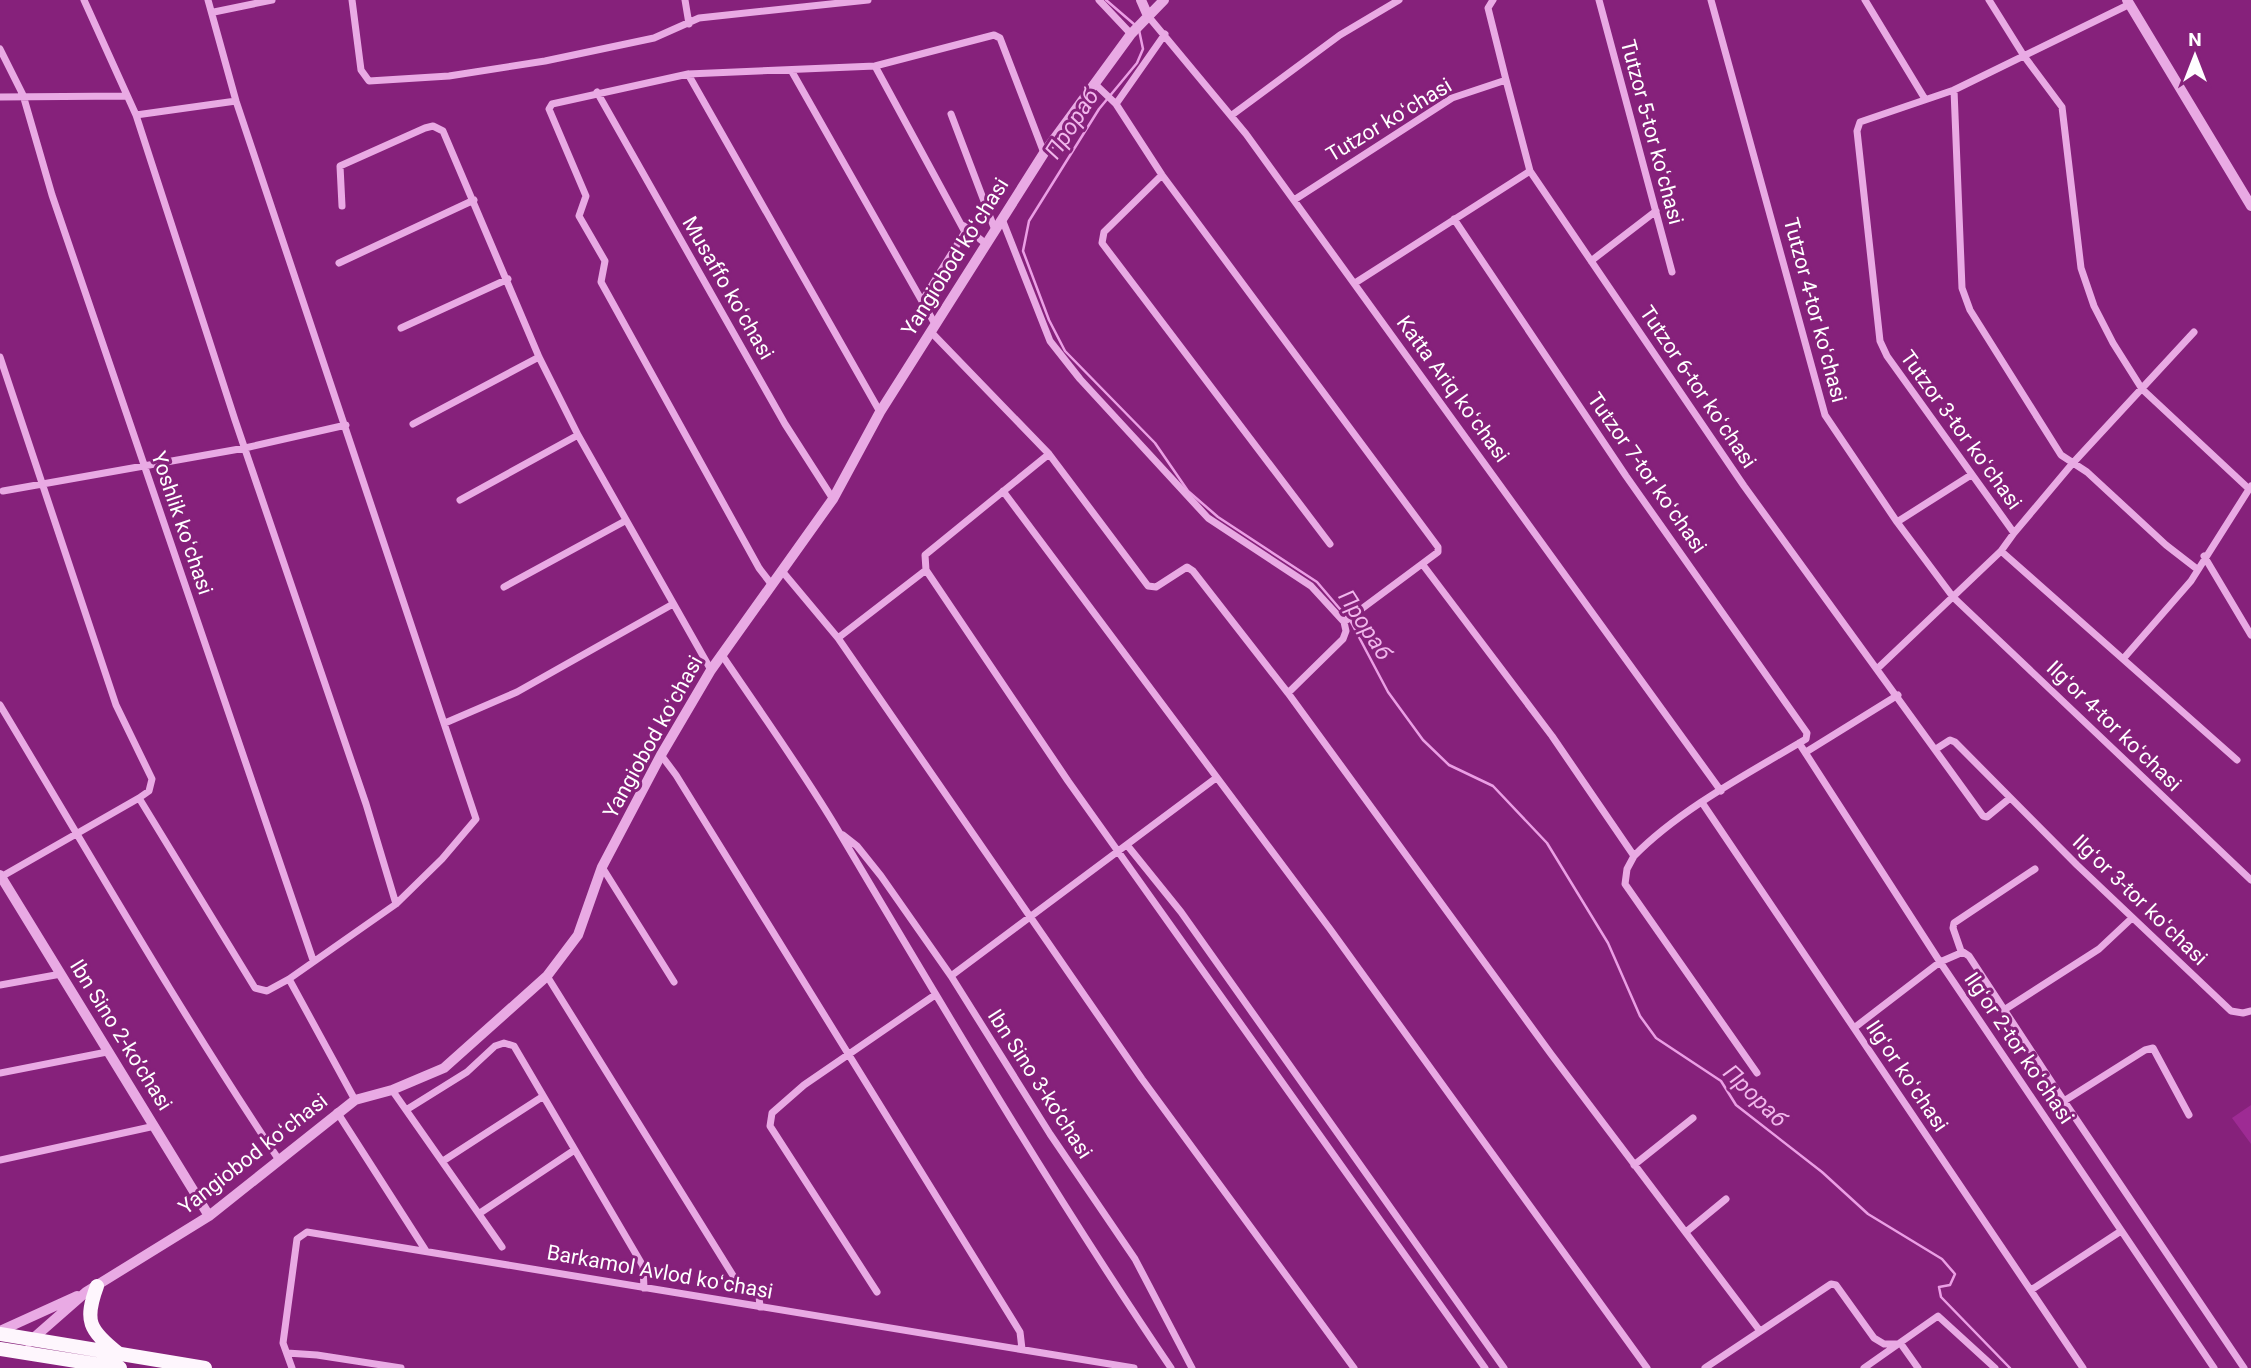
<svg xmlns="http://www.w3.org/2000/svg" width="2251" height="1368" viewBox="0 0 2251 1368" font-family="Roboto,sans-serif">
<rect width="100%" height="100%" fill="#86217b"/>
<path fill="#9e2b94" d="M2251,1105V1144L2232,1118Z"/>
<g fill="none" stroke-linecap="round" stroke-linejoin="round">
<path stroke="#eb9ee5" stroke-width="2.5" d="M1106,0L1135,25
M1139,30L1143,49L1137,63L1099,109L1029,221L1023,251L1049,320L1065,351L1155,443L1188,491L1218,517L1317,582L1351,622L1388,692L1423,740L1449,765L1493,786L1547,843L1608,943L1640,1016L1656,1038L1721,1081L1736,1105L1822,1172L1868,1214L1942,1259L1955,1274L1950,1285L1939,1287L1941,1297L2010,1368"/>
<path stroke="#e9aae4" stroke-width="7" d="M84,0L136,115L235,420L366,804L396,904
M208,0L236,101L476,819L442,859L396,904L289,979L355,1100
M352,0L361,70L369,81L449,76L545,61L654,38L699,18L868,0
M685,0L689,24
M1099,0L1131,34
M1599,0L1672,272
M1711,0L1825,415L1897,522L1953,597L2251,880
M1865,0L1925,99
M1989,0L2024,56L2062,107L2081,268L2094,306L2113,343L2142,389L2248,488
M2130,4L1954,90L1860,122L1857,131L1880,341L1887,356L2014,533L2001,551L2237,760
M214,12L272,0
M1148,16L1246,134L1721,791
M0,49L23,95L52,195L313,960
M875,66L965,232L922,301
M791,70L935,324
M688,74L880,412
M1506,80L1530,171L1744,486L1983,816L1987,817L2010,798
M1094,83L1116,104L1162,175L1438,547V552L1344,622
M1954,90L1962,288L1970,310L2061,455L2087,472L2166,545L2197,569
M597,92L785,424L833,499
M0,97L127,96
M1116,104L1165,34
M951,114L995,230
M136,115L236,101
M1232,115L1340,35L1399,0
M1162,175L1104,232L1102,243L1330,544
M1294,200L1452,98L1506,80L1488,8L1493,0
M342,206L340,166L425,128L433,126L443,131L539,357L578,435L711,670
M1002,219L1050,341L1080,379L1208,518L1311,586L1344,622L1346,631L1343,639L1288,693
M1454,219L1626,476L1807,733L1806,739C1749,773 1680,809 1634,856
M964,226L986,244
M1591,261L1656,211
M339,263L474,200
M1355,283L1530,171
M401,328L508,279
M931,332L1049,454L1148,586L1156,587L1187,567L1193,571L1288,693L1551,1054L1760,1331
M0,357L116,705L152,779L149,791L139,798L255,988L267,991L289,979
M413,424L539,357
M1049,454L925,555L926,570L838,638L1142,1079L1354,1368
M3,491L245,448L346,425
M1003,491L1330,929L1647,1368
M460,500L578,435
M1897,522L1971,475
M2014,533L2072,464L2194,332
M2204,556L2251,635
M1423,565L1552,736L1634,856L1627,869L1625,884L1757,1073
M926,570L1068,781L1485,1368
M782,571L838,638
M772,585L759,568L601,282L605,261L579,216L586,196L549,109L552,104L688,74L875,66L994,35L1000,38L1044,153
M504,587L625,521
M722,655C761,713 803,771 839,832C946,1012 1053,1194 1171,1368
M2123,659L2191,581L2251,486
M1878,668L2001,551
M0,705C92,858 180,1012 279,1160
M445,723L517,692L673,604
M1799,743L1940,962L2214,1368
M1936,749L1950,740L1955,742L2077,865L2231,1011L2243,1013L2251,1011
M1806,752L1898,695
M661,755L676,775L1020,1332L1022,1349
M1703,804L2083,1368
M843,835L857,846L881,876L951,976L1050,1134L1135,1259L1192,1368
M1127,845L1181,912L1504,1368
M602,867L674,982
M1,877L139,798
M1961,951L1953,928L1954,923L2035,869
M547,976L742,1290L759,1296L760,1307
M951,976L1216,778
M0,985L61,974
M2004,1010L2099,949L2132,918
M1854,1028L1940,962L1963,952L1969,956L2064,1101L2145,1050L2153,1048L2189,1115
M0,1073L107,1052
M392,1090L502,1247
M2064,1101L2244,1368
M406,1110L467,1072L495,1046L504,1043L514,1046L643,1266L644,1288
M337,1112L426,1251
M0,1160L155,1126
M443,1161L542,1097
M1634,1165L1693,1118
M480,1213L573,1151
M1686,1232L1726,1199
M2031,1290L2121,1231
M877,1292L770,1126L772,1113L804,1085L935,995
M287,1353L317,1355L401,1368
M292,1368L283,1343L297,1239L307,1232L1134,1368
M1705,1368L1831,1284L1836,1285L1874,1338L1884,1344H1901L1918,1368
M1864,1368L1938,1316L1995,1368"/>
<path stroke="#e9aae4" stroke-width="10" d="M1141,0L1148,16
M2127,0L2251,206
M0,875L209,1216
M0,1331L77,1296
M29,1342L86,1292L209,1216L355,1100L392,1090L444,1068L547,976L578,935L602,867L661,755L711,670L833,499L880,412L1044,153L1131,34L1164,0"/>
<path stroke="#fef6fd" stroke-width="14" d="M97,1286C84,1321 89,1330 118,1353
M0,1334L205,1368
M0,1349L120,1368"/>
</g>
<g text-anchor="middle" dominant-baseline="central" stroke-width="6" stroke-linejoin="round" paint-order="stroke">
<g font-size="21" fill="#fff" stroke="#86217b">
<text transform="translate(1389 120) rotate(-31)">Tutzor koʻchasi</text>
<text transform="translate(1652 132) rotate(75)">Tutzor 5-tor koʻchasi</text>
<text transform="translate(955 257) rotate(-58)">Yangiobod koʻchasi</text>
<text transform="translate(728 288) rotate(60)">Musaffo koʻchasi</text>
<text transform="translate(1815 310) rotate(75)">Tutzor 4-tor koʻchasi</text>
<text transform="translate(1698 387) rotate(56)">Tutzor 6-tor koʻchasi</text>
<text transform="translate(1453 389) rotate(54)">Katta Ariq koʻchasi</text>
<text transform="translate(1961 430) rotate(54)">Tutzor 3-tor koʻchasi</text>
<text transform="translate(1647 473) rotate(55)">Tutzor 7-tor koʻchasi</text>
<text transform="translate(182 523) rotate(71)">Yoshlik koʻchasi</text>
<text transform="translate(2114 726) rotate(44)">Ilgʻor 4-tor koʻchasi</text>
<text transform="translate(653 737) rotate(-61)">Yangiobod koʻchasi</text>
<text transform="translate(2140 900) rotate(44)">Ilgʻor 3-tor koʻchasi</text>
<text transform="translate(121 1035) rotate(58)">Ibn Sino 2-koʼchasi</text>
<text transform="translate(2019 1048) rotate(56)">Ilgʻor 2-tor koʻchasi</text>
<text transform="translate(1907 1076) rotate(56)">Ilgʻor koʻchasi</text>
<text transform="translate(1040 1084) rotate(57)">Ibn Sino 3-koʼchasi</text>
<text transform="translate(253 1154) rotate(-38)">Yangiobod koʻchasi</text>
<text transform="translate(660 1272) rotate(10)">Barkamol Avlod koʻchasi</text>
</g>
<g font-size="23" font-style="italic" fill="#f1b6ec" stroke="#86217b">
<text transform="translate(1072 124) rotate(-57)">Прораб</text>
<text transform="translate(1365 625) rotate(57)">Прораб</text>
<text transform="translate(1755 1096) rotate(44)">Прораб</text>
</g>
</g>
<g transform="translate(2195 56)" stroke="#86217b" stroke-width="5" paint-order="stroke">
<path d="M0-5L12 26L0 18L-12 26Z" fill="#ffffff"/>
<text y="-10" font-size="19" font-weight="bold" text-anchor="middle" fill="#ffffff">N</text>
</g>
</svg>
